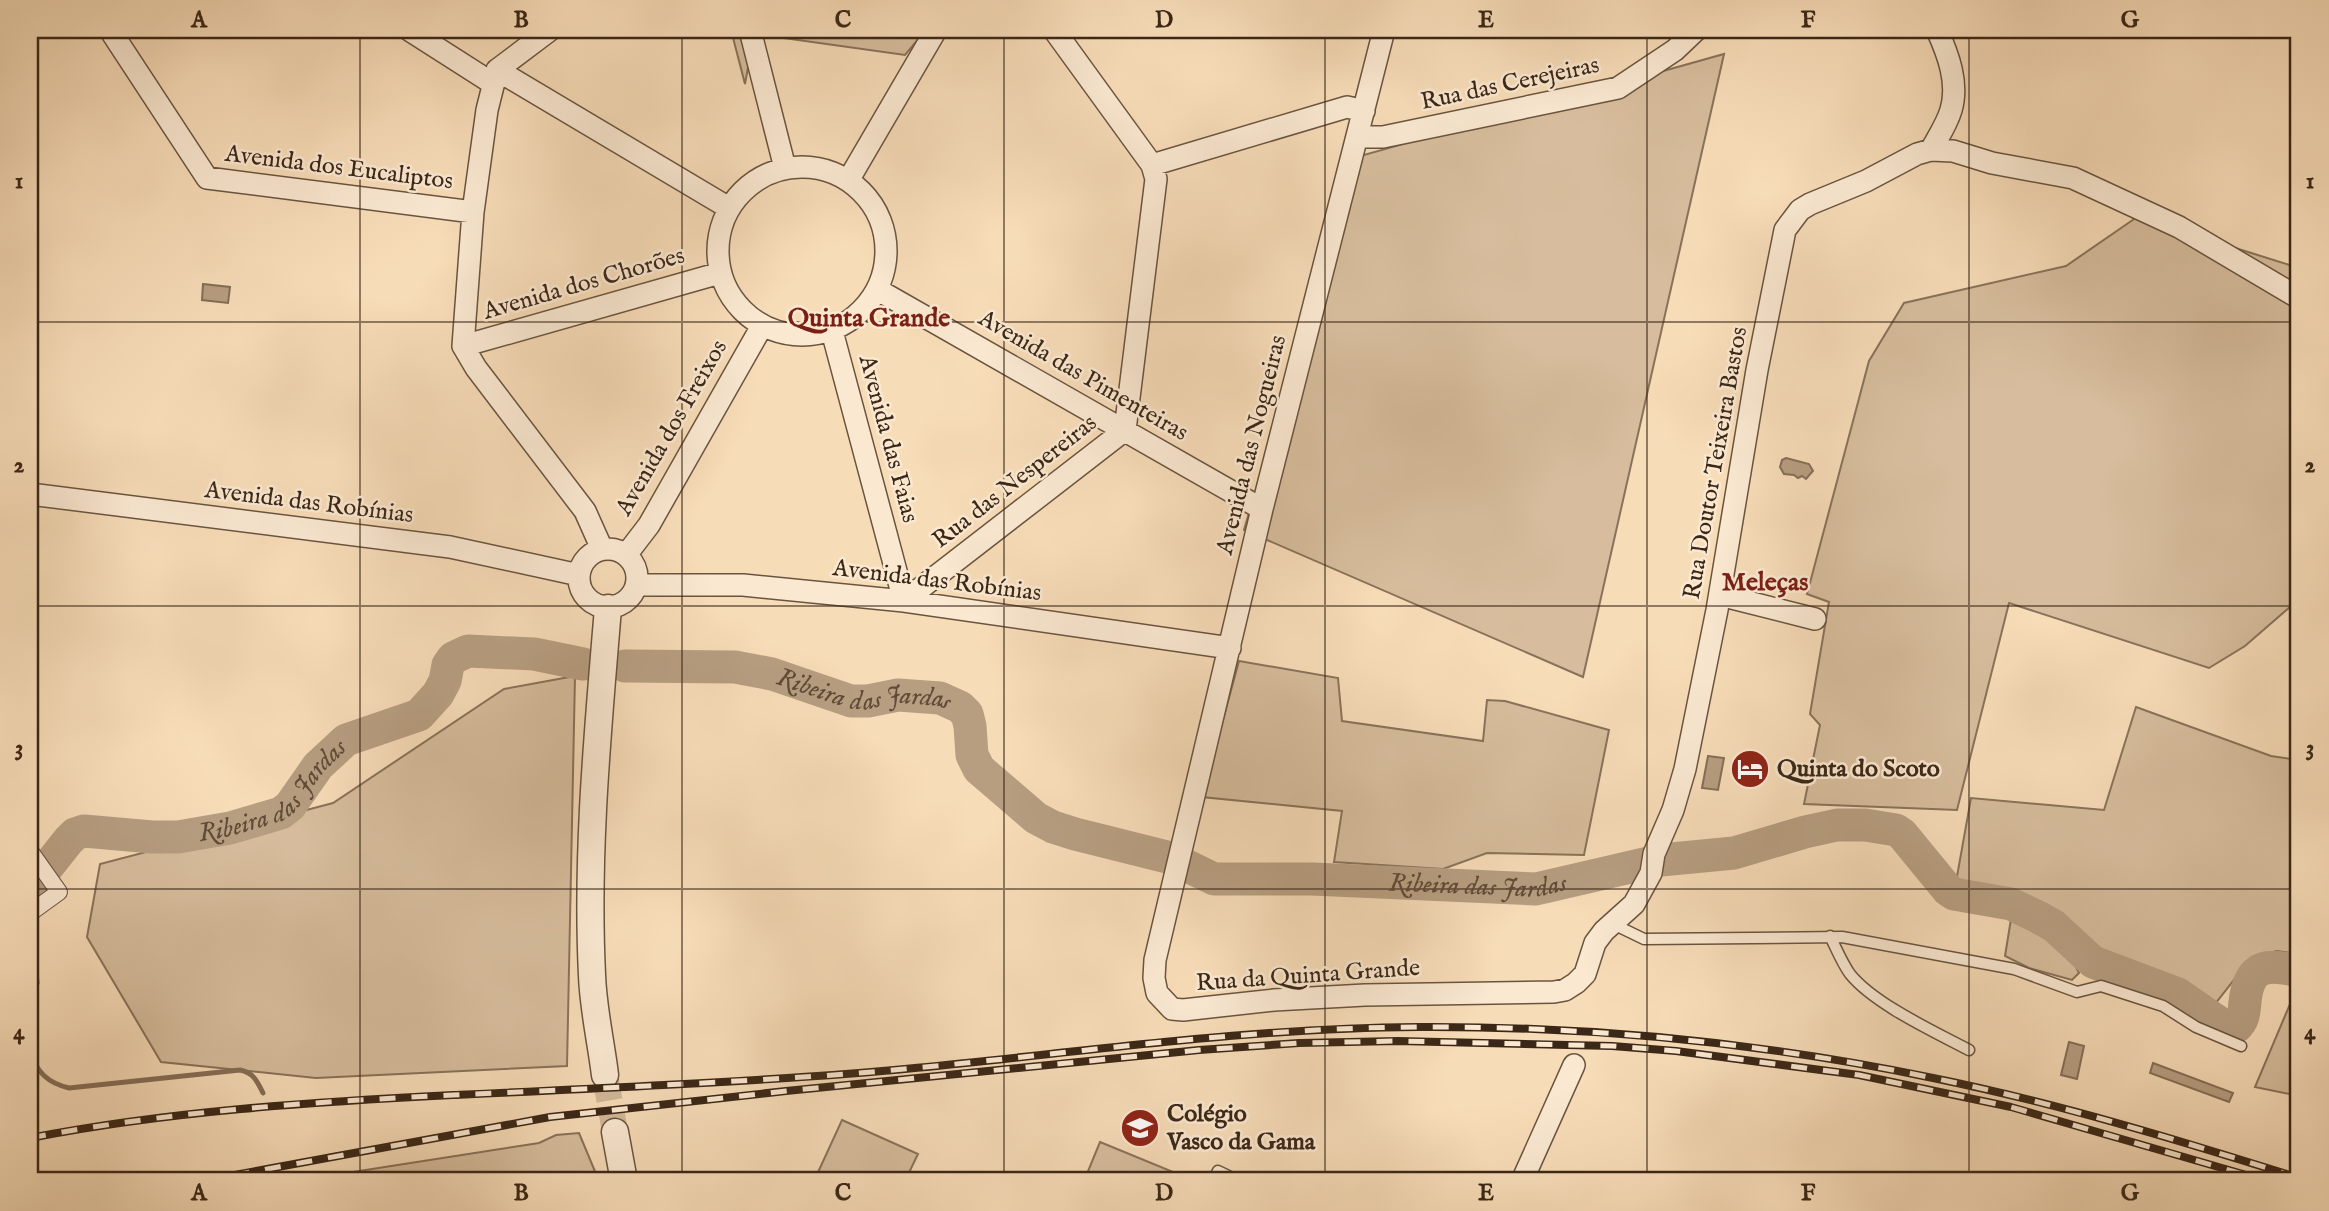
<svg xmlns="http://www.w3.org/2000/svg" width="2329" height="1211" viewBox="0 0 2329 1211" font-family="'IM FELL English',serif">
<rect width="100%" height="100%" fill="#f7dcb8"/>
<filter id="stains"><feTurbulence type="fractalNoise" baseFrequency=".00286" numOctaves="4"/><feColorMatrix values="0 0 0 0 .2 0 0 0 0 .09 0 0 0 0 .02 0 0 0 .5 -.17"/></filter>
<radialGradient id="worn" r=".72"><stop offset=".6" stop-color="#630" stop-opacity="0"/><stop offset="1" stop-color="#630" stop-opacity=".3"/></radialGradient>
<path fill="#d7bd9d" stroke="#89725a" stroke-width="2" d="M731,30H926L905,55L754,34L745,84Z
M1724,54L1583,677L1244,530L1353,158Z
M2137,217L2299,268V599L2245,646L2209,668L2009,603L1957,810L1804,804L1820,725L1810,714L1829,602L1807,594L1869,361L1904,303L2066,266Z
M1239,661L1338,678L1342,721L1483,741L1487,700L1505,701L1609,730L1584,855L1487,853L1443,869L1334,862L1342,811L1202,797Z
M575,676L567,1066L316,1078L161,1062L87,937L100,864L333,803L504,689Z
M2136,707L2271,756L2299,760V954L2277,951L2252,957L2215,1004L2104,960L2065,918L2039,903L1956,882L1971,798L2104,810Z
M2012,913C2054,930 2059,931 2079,973L2072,980L2029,968L2005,956Z
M2298,985H2299V1096L2255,1087Z
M842,1120L918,1154L905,1181H814Z
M579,1133L599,1181H295L539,1143L556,1135Z
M1100,1142L1178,1174L1175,1181H1084Z"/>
<path fill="#b79e81" stroke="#856e57" stroke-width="2" d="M203,284L230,287L228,303L202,300Z
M1786,458L1809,464L1813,471L1806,479L1802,476L1798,478L1794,475L1784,474L1780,467L1782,460Z
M1708,756L1724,758L1718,790L1702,788Z
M2069,1042L2084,1046L2077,1079L2061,1075Z
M2153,1063L2233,1093L2229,1102L2150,1073Z"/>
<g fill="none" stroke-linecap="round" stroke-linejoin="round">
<path stroke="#856e57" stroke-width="5" d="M30,1008L37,983L32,921
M30,1051C36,1072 48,1083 69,1088L240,1070C254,1073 257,1081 263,1093
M303,1177L306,1181"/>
<g stroke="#b79e81" stroke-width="33">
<path id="s1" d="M625,666L735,667L772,674L851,701H868L898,695L940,698L960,707L967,714L970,726L972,755L979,769L1036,818L1053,827L1075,834L1171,858L1214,879H1312L1536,889L1661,860L1734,853L1805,832L1837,825H1865L1896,830L1902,834L1948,890L1954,894L2011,904L2038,917L2054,926L2093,962L2178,994L2227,1028L2236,1027C2244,1020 2244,1012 2245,1002C2249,963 2268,964 2299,971"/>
<path id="s2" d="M30,889L68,841L75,834L84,831L152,837H178L230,828L281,813L290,806L318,766L346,740L419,715L438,694L445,681L448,665L453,658L468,651L534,654L583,664"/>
</g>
<path stroke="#d1b898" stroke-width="26" stroke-dasharray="26 13" stroke-linecap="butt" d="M605,1075L615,1132"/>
<g stroke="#6a543f" stroke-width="13">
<path id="service" d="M1613,924L1644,939L1842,937L2014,969L2077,992L2101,986L2163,1006L2196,1027L2241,1046
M1830,936C1836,948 1842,963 1850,974C1874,1004 1935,1032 1969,1050
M1213,1181L1218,1171L1239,1181"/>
</g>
<g stroke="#6a543f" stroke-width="18">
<path id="pedestrian" d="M30,851L59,892L30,913"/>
</g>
<g stroke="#6a543f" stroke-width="24">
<path id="minor" d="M110,30L207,178L473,212
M409,30L492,83
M750,30L785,168
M1384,30L1262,509L1155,960L1154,978L1157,993L1172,1009L1183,1010L1274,1000L1365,995L1554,992L1565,990L1576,983L1585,974L1595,943L1604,931L1634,904L1651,873L1654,854L1673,810L1685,769L1717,610L1757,370L1785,230L1800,210L1810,204L1866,181L1917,154L1931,150C1938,137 1947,124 1951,110C1959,83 1948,54 1937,30
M497,70L729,208
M497,70L550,30
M1357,137H1383L1618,88L1675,50L1696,30
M1931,150L1953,151L1992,163L2073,178L2179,227L2299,298
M1152,165L1347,107L1364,111
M718 251a84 84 0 1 1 168 0a84 84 0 1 1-168 0Z
M849,179L936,30
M878,290L1262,509
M832,331L904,601L1125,430L1156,179L1152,165L1054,30
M463,346L473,212L487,110L497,70
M463,346L720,273
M463,346L476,368L585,511L602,549
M30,494L450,547L579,575
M579 578a29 29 0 1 1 58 0a29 29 0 1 1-58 0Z
M626,555L649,525L762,326
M637,585H743L904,601L1230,648
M1720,595L1815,619
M1522,1181L1574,1065"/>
</g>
<g stroke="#6a543f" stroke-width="29">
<path id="tertiary" d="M605,1075C601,1042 593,1008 592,975C586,852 598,729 608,608
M615,1132L624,1181"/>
</g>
<use href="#service" stroke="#fae8d1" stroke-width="10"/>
<use href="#pedestrian" stroke="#fae8d1" stroke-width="16"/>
<use href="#minor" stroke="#fae8d1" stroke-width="21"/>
<use href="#tertiary" stroke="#fae8d1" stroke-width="26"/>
<g stroke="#3b2717" stroke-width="8">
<path id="rail" d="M30,1138C170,1111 311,1102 453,1095C564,1090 676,1085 787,1078C998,1066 1206,1028 1418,1027C1590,1026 1764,1043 1933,1078C2057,1103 2178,1140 2299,1178
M202,1181L550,1117L786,1091L1199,1050L1299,1043L1398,1041L1612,1046L1676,1051L1859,1075L2011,1107L2267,1181"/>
</g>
<use href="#rail" stroke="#fae8d1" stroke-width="5" stroke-dasharray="16" stroke-linecap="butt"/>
</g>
<path fill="none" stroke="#3b2717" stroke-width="2" stroke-opacity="0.55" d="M360,30V1181M682,30V1181M1004,30V1181M1325,30V1181M1647,30V1181M1969,30V1181M30,322H2299M30,606H2299M30,889H2299"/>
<defs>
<g id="hotel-disc" transform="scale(2.0125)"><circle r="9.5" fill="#8f2418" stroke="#fae8d1"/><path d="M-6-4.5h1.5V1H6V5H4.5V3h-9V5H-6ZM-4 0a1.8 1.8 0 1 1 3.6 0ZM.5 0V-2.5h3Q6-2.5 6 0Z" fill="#fff"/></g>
<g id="school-disc" transform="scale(2.0125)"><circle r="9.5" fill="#8f2418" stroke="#fae8d1"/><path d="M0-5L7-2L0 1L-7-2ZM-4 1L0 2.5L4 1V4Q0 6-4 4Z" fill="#fff"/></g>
</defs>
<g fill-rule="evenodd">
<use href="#hotel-disc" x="1750" y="769"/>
<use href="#school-disc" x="1140" y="1128"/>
</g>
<g text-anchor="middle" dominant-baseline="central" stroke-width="5" stroke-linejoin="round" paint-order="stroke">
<g font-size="24" fill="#3b2717" stroke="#fae8d1">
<text transform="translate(1510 84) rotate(-12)">Rua das Cerejeiras</text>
<text transform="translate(339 168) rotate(7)">Avenida dos Eucaliptos</text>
<text transform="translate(584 284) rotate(-16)">Avenida dos Chorões</text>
<text transform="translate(1083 376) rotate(30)">Avenida das Pimenteiras</text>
<text transform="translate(672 428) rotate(-60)">Avenida dos Freixos</text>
<text transform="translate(888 439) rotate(75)">Avenida das Faias</text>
<text transform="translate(1252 445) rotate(-76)">Avenida das Nogueiras</text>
<text transform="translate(1716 463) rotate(-80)">Rua Doutor Teixeira Bastos</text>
<text transform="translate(1015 482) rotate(-38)">Rua das Nespereiras</text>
<text transform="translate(309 503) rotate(7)">Avenida das Robínias</text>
<text transform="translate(937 581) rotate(7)">Avenida das Robínias</text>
<text transform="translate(1308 976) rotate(-4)">Rua da Quinta Grande</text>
</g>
<g font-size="24" font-weight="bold" fill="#3b2717" stroke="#fae8d1" text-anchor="start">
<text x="1777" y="769">Quinta do Scoto</text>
<text x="1167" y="1114">Colégio<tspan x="1167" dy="28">Vasco da Gama</tspan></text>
</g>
<g font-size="26" font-weight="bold" fill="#7a1f14" stroke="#fae8d1">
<text x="869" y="318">Quinta Grande</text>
<text x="1765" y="582">Meleças</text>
</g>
<g font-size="26" font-style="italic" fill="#604b37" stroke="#fae8d1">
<text stroke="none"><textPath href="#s1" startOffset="243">Ribeira das Jardas</textPath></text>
<text stroke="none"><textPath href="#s2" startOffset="285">Ribeira das Jardas</textPath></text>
<text stroke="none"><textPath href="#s1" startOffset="938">Ribeira das Jardas</textPath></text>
</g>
</g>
<rect width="2329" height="1211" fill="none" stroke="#f7dcb8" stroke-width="77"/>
<rect x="38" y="38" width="2252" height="1134" fill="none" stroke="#3b2717" stroke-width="2.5"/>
<g font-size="23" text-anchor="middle" font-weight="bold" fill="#3b2717">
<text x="199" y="27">A</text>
<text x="521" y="27">B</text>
<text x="843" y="27">C</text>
<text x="1164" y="27">D</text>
<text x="1486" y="27">E</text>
<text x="1808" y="27">F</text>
<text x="2130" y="27">G</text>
<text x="19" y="188">1</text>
<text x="2310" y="188">1</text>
<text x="19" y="472">2</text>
<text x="2310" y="472">2</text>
<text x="19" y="755">3</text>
<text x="2310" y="755">3</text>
<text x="19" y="1039">4</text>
<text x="2310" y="1039">4</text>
<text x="199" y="1200">A</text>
<text x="521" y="1200">B</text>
<text x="843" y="1200">C</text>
<text x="1164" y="1200">D</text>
<text x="1486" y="1200">E</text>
<text x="1808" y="1200">F</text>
<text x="2130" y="1200">G</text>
</g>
<rect width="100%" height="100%" filter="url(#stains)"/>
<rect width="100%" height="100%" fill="url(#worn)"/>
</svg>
